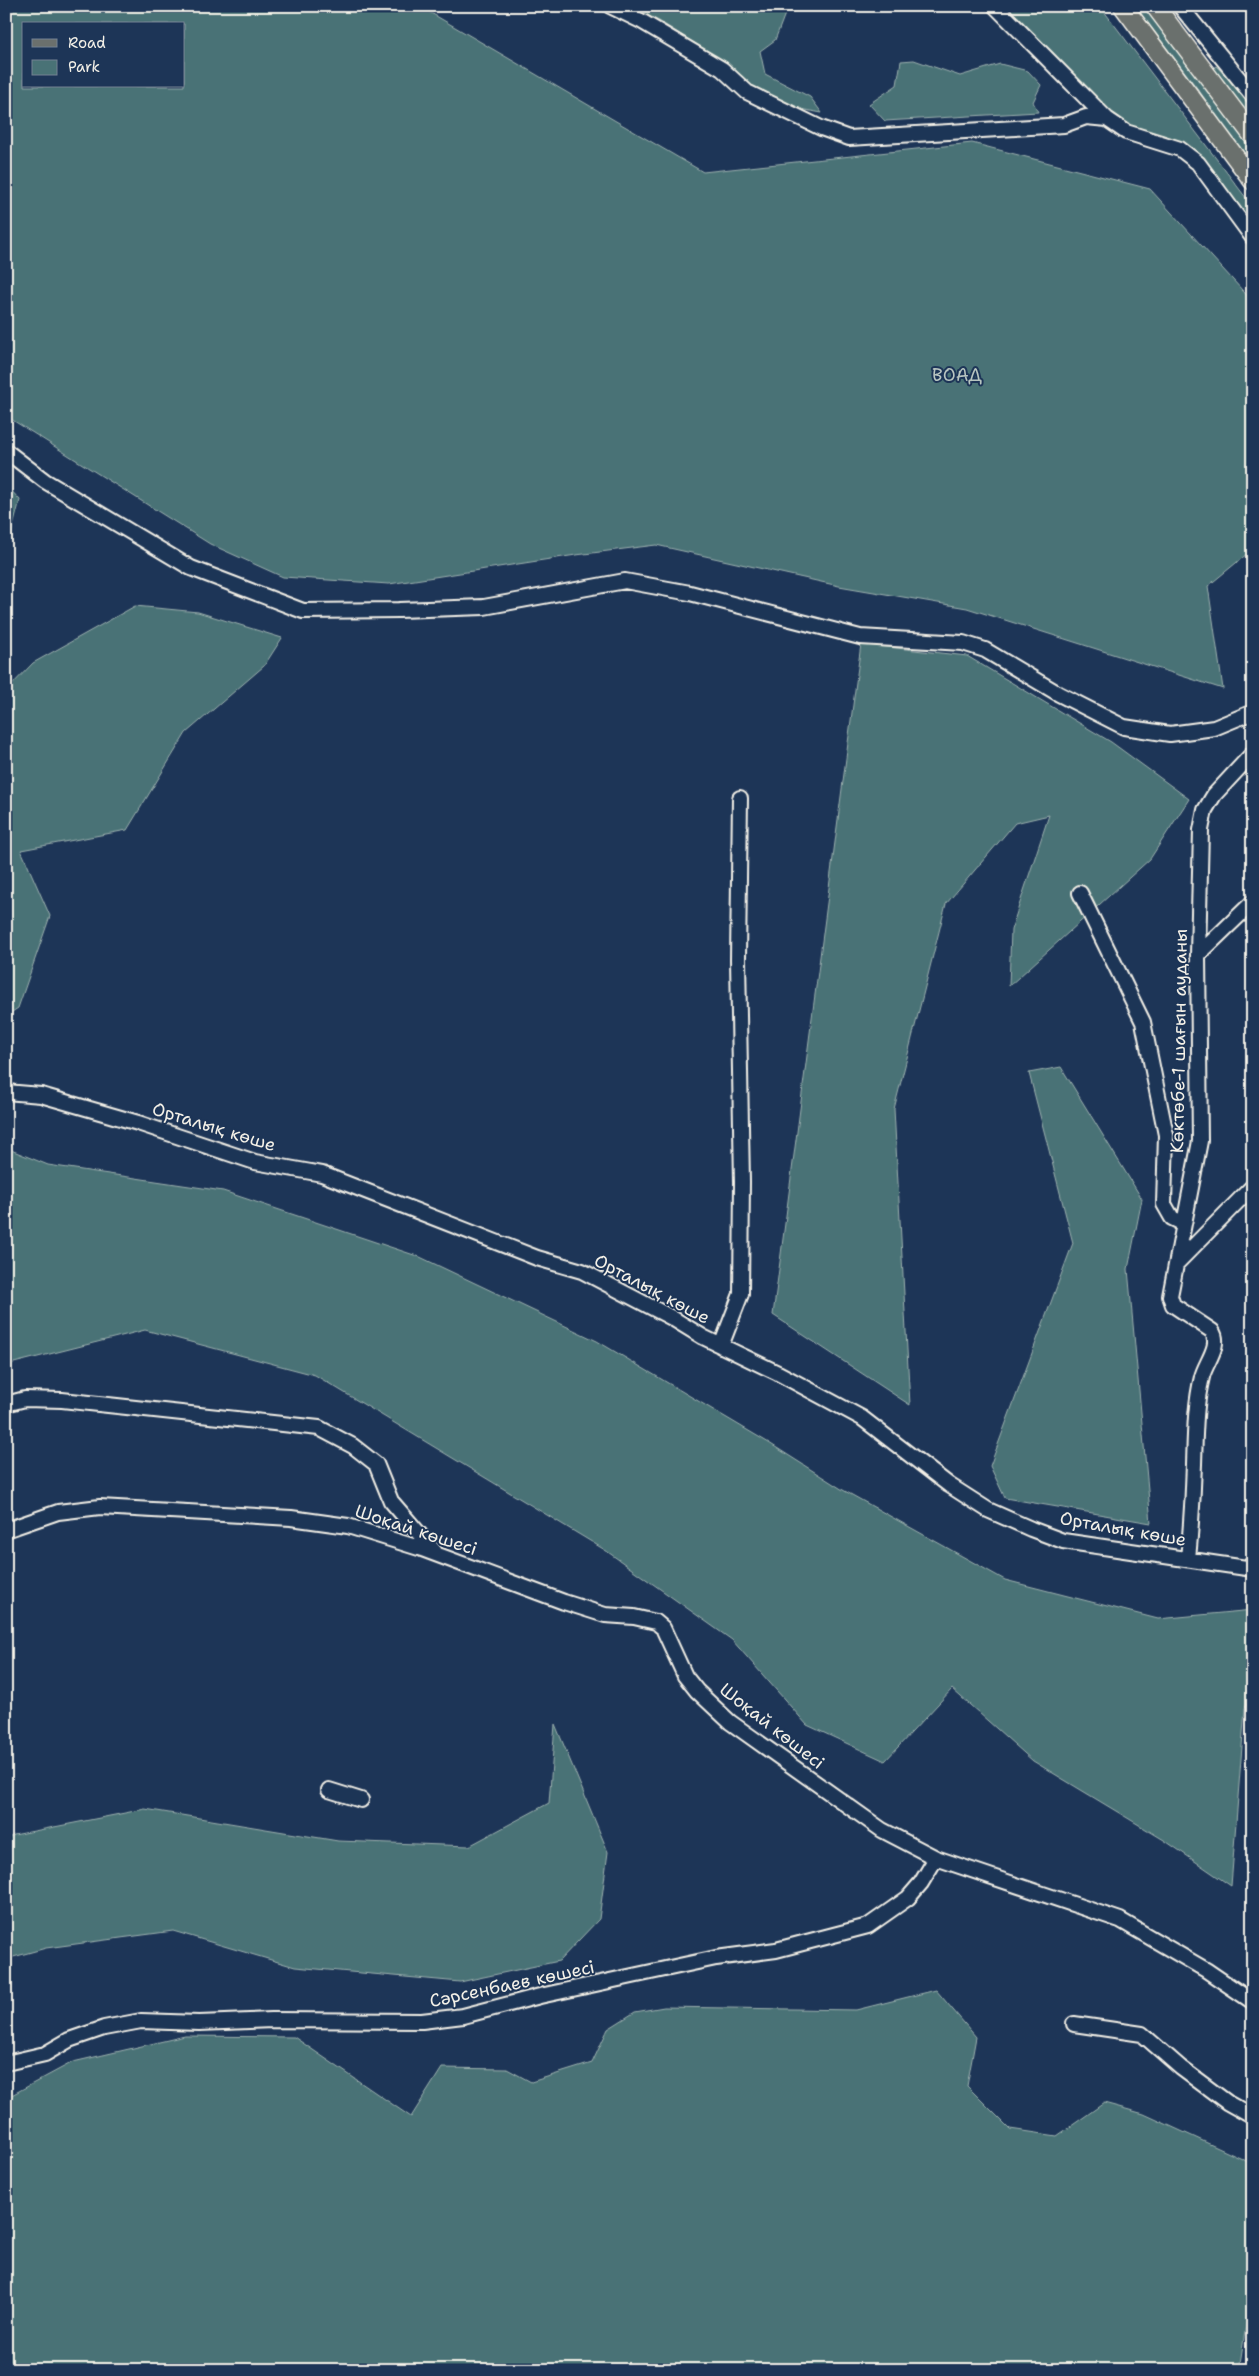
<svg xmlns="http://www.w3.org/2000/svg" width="1259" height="2376" viewBox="0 0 1259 2376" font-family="'Shantell Sans',sans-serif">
<rect width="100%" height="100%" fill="#1d3557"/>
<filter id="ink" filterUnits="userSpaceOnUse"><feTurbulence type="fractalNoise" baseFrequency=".02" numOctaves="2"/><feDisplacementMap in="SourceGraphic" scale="10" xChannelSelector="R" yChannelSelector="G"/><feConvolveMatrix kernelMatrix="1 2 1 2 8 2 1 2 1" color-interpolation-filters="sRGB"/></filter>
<g filter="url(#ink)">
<path fill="#497276" stroke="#9eb2af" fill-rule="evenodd" d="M6,6H419L703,172L972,143L1150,189L1253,302V549L1208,586L1223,689L967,608L839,586L656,545L576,555L389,584L283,577L210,544L6,416ZM24,24H184V86H24Z
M628,6H788L775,40L760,51L765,74L810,97L822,113L783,106L747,89L715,56L659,21Z
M1007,6H1100L1253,207V224L1251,226L1186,148L1163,135L1149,133L1130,126L1103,107Z
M1135,6H1144L1253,149V167L1200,92Z
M914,60L960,76L1000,64L1028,71L1041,85L1033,102L1038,112L885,121L869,104L897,85L901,61Z
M1216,66L1253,105V123L1213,68Z
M6,485L20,500L6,553Z
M135,606L198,612L282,638L264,666L186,733L127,830L21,850L50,916L18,1008L6,1016V691L33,663Z
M861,644L967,656L1111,742L1189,799L1150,859L1009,986L1011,930L1049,815L1015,823L946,904L894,1109L910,1405L773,1315Z
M1061,1067L1142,1199L1128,1269L1151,1523L1005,1498L990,1466L1073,1243L1029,1073Z
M6,1148L48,1165L223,1191L420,1257L597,1341L769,1443L843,1490L1005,1580L1158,1619L1253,1610V1693L1245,1708L1231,1886L1164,1840L1033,1761L952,1689L885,1761L807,1725L732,1640L605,1550L315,1375L145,1330L6,1365Z
M555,1724L608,1852L599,1919L559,1961L460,1982L295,1967L173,1931L46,1948L6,1959V1839L14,1835L145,1809L338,1841L469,1846L549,1803Z
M936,1990L976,2037L967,2086L1010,2129L1057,2136L1104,2103L1144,2114L1253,2164V2280L1239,2370H6V2098L73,2062L185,2036L294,2037L411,2117L442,2068L507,2069L531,2082L592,2063L608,2029L635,2012L664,2007L856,2010Z"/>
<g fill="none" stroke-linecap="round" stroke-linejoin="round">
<g stroke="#f4f1e8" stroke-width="18">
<path id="minor" d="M610,6L641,21L722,69L747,92L821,128L849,138L1064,125L1086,117L1107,119
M995,6L1107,119L1126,132L1180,149L1198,163L1253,238
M1180,6L1253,96
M6,451L45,481L191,568L303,611L399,610L484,607L625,581L690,593L860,637L963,643L985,650L1059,694L1124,727L1170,734L1214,728L1253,712
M1080,893L1143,1022L1166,1135L1164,1204L1172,1218L1184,1224
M1198,955L1253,902
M6,1092L41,1095L138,1123L255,1162L322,1174L537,1258L582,1271L672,1318L703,1337L778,1373L862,1418L949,1485L988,1510L1031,1529L1063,1541L1253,1569
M1177,1263L1253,1186
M721,1346L741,1294L742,1182L738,959L740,798
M6,1404L25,1399L62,1400L319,1428L353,1446L376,1464L391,1501L435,1552
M6,1530L58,1512L100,1507L291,1518L348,1526L422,1549L564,1602L605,1615L634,1617L656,1622L663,1628L685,1676L697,1691L730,1722L882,1830L936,1858L1120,1920L1206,1970L1253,2002
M1188,1559C1191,1528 1193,1496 1194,1464C1195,1435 1195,1405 1202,1377C1205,1363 1222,1345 1212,1331L1173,1305L1170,1296L1200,1141L1198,955L1201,830L1205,810L1214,795L1253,753
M329,1790L361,1800
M1074,2024L1142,2034L1181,2068L1228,2103L1253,2117
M6,2063L45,2054L69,2040L104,2028L141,2021L199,2023L272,2020L422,2021L463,2016L540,1996L716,1958L776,1950L868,1926L908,1898L921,1883L936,1858"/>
</g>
<g stroke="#f4f1e8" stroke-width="21">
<path id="major" d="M1123,6L1253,181
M1155,6L1253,136"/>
</g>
<use href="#minor" stroke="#1d3557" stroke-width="14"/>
<use href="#major" stroke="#6b706d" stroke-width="18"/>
</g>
</g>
<g text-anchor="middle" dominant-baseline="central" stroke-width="4" stroke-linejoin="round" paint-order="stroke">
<g font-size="18" fill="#b8c5c0" stroke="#1d3557">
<text x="957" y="375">ВОАД</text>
</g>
<g font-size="18" fill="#f4f1e8" stroke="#1d3557">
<text transform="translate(1179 1041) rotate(-89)">Көктөбе-1 шағын ауданы</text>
<text transform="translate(214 1127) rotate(17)">Орталық көше</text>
<text transform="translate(652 1289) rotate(28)">Орталық көше</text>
<text transform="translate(1123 1529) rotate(10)">Орталық көше</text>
<text transform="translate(416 1530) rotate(18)">Шоқай көшесі</text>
<text transform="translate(772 1726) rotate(38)">Шоқай көшесі</text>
<text transform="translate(512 1984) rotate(-12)">Сәрсенбаев көшесі</text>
</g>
</g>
<rect width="1259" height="2376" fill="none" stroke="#1d3557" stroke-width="25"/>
<rect x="12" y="12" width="1234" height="2351" fill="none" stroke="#f4f1e8" stroke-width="2" filter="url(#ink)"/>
<rect x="22" y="22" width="162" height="65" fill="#1d3557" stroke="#738091"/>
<rect x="32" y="39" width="25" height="8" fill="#6b706d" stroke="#738091"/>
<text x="68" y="48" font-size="15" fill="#f4f1e8">Road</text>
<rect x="32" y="60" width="25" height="15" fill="#497276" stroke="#738091"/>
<text x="68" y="72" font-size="15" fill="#f4f1e8">Park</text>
</svg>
